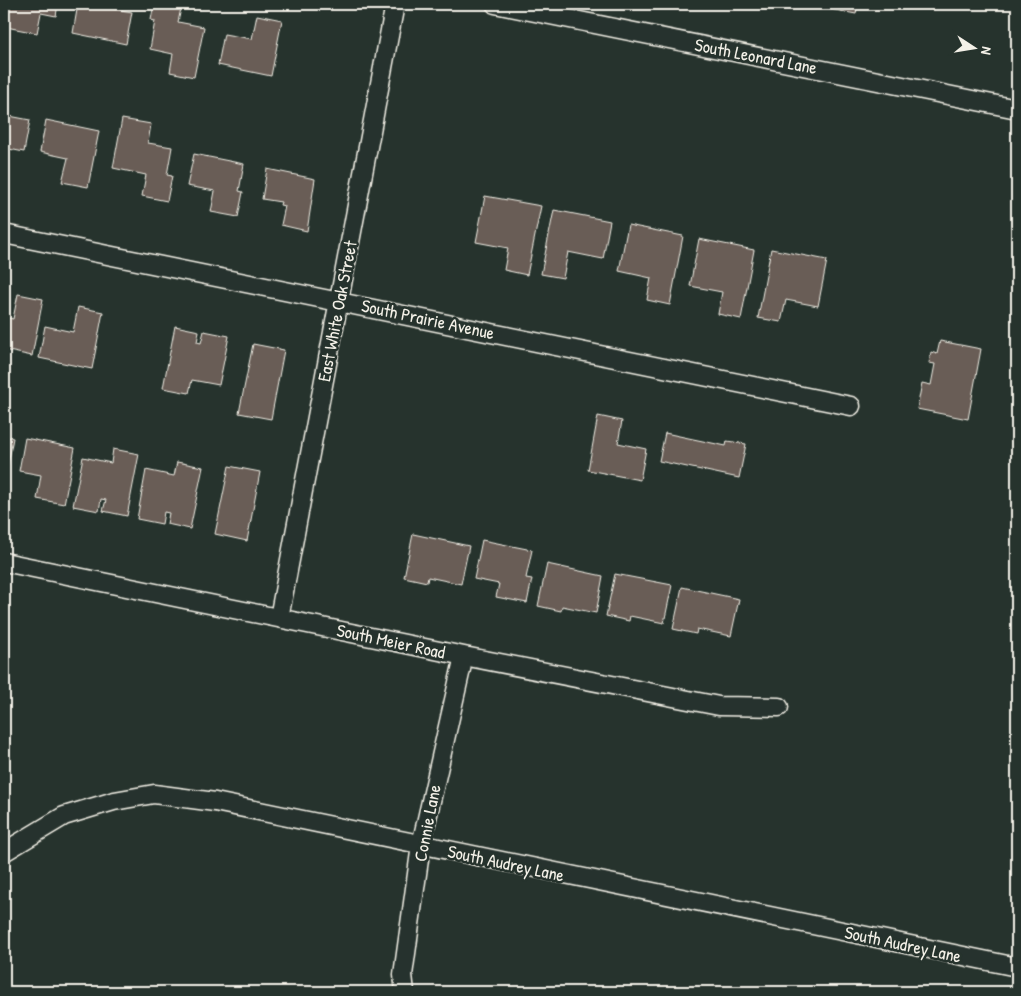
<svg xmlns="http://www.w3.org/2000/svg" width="1021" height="996" viewBox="0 0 1021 996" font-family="'Patrick Hand',sans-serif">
<rect width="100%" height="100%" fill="#26332d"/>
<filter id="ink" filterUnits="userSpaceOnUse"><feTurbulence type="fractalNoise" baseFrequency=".02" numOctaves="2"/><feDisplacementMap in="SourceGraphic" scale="10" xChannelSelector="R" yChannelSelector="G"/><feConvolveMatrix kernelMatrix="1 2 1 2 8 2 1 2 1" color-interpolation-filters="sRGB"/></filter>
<g filter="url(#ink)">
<path fill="#695d56" stroke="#f4f1e8" d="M11,4H58L56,16L41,13L37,33L6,27Z
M78,4H105L104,7L132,12L126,44L73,33Z
M154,4H182L178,22L204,27L194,77L170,72L173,54L150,49L155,21L151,20Z
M831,4H858L856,14L830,9Z
M257,15L282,20L271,76L218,65L224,34L252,39Z
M4,115L30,120L24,152L4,148Z
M122,119L151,124L148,143L172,147L167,175L172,176L167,201L142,196L146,175L113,168Z
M46,120L99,131L88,187L62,182L68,158L40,152Z
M194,154L244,164L239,191L243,192L238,217L211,212L215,191L187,186Z
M267,169L315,179L307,231L281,225L285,206L280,205L281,202L262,199Z
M485,196L541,206L527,275L504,270L508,248L476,242Z
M554,210L610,221L603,259L568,252L563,278L541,274Z
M628,225L683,236L670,305L647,300L651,278L619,271Z
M699,239L754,250L741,319L718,314L722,292L690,286Z
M771,249L827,260L818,306L786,300L781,322L758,318Z
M18,294L43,299L32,356L4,350V317L13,319Z
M78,307L103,312L92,369L39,358L45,326L73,332Z
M175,326L199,331L197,342L201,343L204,331L229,336L219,385L192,380L189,393L163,388Z
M940,341L981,349L968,419L917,409L922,383L931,385L935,364L929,363L931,352L937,354Z
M253,344L284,350L271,419L239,413Z
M598,416L622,421L618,443L646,449L640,480L588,470Z
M665,433L726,446L727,441L746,444L739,478L659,461Z
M4,436L13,438L4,485Z
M25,438L75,448L64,504L37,499L41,475L19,471Z
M113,449L139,454L127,516L103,511L106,500L101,499L99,511L73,506L83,457L111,463Z
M177,462L203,467L190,529L167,524L169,513L164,512L162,524L137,519L146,470L174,476Z
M229,466L260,472L247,541L215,534Z
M413,534L469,546L461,584L428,577L427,582L404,577Z
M482,540L532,550L526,578L532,579L527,603L496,597L499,584L474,579Z
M547,564L603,576L596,613L562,606L561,611L538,606Z
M615,574L672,585L664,623L630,616L629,621L606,616Z
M682,587L739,599L731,636L697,629L696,634L673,629Z"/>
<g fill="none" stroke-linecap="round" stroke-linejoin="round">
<g stroke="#f4f1e8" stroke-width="21">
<path id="minor" d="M495,4L1017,109
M4,234L851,406
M4,562L464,656L719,706L779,707
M279,618L395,4
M4,852L64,816L114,801L154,794L215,802L1017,967
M405,992L403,975L421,845L464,656"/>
</g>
<use href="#minor" stroke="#26332d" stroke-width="18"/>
</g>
</g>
<g text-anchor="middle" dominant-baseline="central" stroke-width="5" stroke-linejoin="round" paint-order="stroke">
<g font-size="18" fill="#f4f1e8" stroke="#26332d">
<text transform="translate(756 56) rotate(11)">South Leonard Lane</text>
<text transform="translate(337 311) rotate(-79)">East White Oak Street</text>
<text transform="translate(428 319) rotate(12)">South Prairie Avenue</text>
<text transform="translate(391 641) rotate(12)">South Meier Road</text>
<text transform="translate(427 823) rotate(-79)">Connie Lane</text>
<text transform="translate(506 863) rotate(12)">South Audrey Lane</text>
<text transform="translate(903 944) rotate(12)">South Audrey Lane</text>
</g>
</g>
<rect width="1021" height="996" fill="none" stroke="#26332d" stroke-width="20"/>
<rect x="10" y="10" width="1001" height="976" fill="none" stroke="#f4f1e8" stroke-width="2" filter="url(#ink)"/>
<g transform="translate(974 48) rotate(102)" stroke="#26332d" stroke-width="4" paint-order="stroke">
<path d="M0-4L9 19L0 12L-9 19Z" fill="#f4f1e8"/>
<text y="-8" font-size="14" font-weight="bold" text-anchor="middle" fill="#f4f1e8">N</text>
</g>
</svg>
